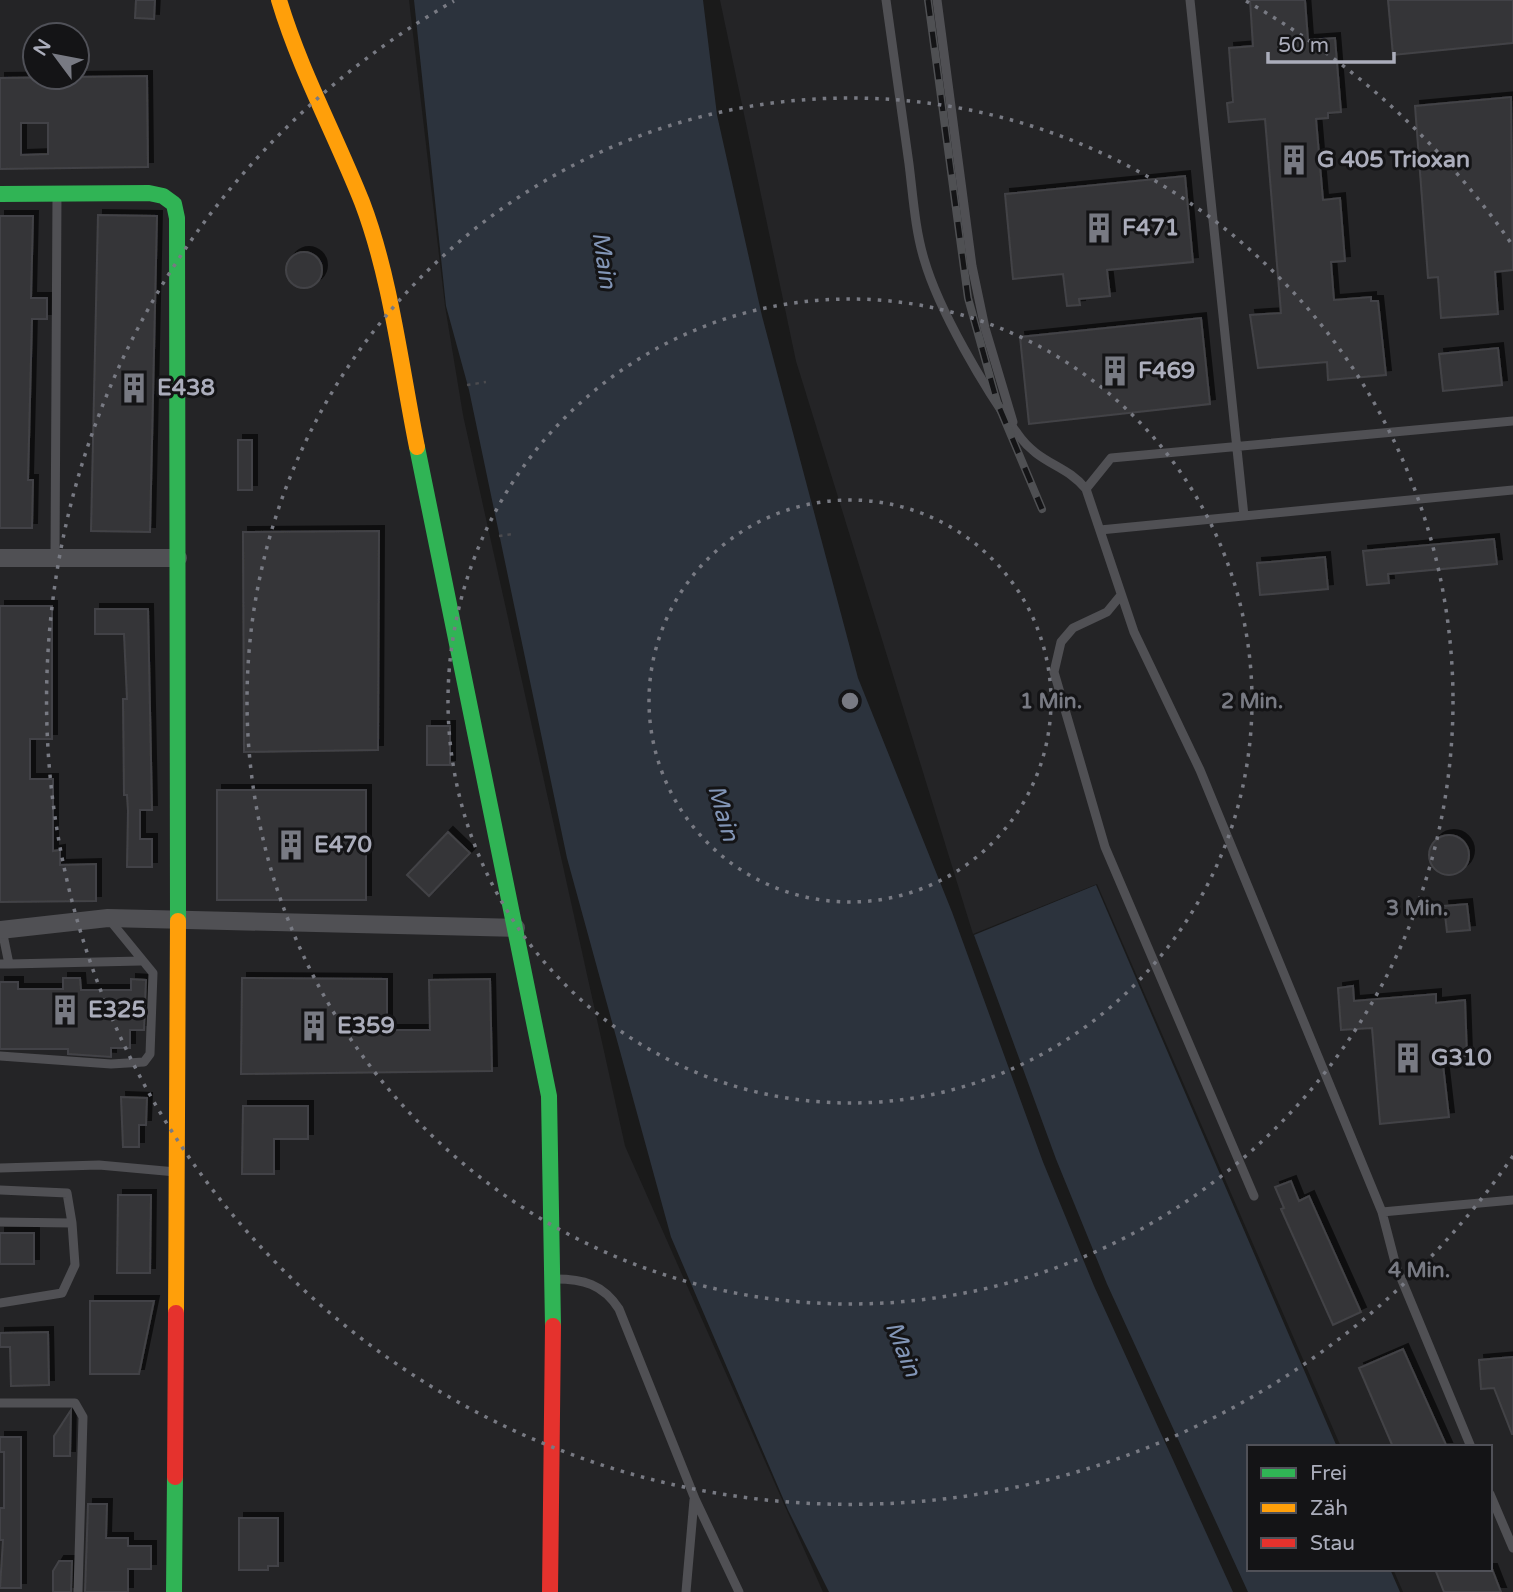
<svg xmlns="http://www.w3.org/2000/svg" width="1513" height="1592" viewBox="0 0 1513 1592" font-family="'Varela Round',sans-serif">
<defs>
<filter id="shadow"><feDropShadow dx="5" dy="-5" stdDeviation="0" flood-color="#0009"/></filter>
</defs>
<rect width="100%" height="100%" fill="#1a1a1a"/>
<path fill="#242426" fill-rule="evenodd" d="M0,0H409L445,306L463,415L625,1146L823,1592H0ZM35,35H77V77H35Z
M720,0H1513V1592H1403L1393,1569H1490V1447H1341L1097,884L973,934L796,361Z"/>
<path fill="#2c333d" d="M414,0H703L717,115L762,316L858,678L952,912L1043,1162L1094,1286L1233,1592H829L788,1510L671,1237L567,858L469,390L446,306Z
M1096,885L1337,1447H1249V1569H1390L1400,1592H1248L1107,1284L1056,1159L974,935Z"/>
<path fill="#363638" stroke="#434346" stroke-width="2" fill-rule="evenodd" filter="url(#shadow)" d="M136,0H155L154,19L135,18Z
M1250,0H1305L1308,40L1335,38L1341,112L1328,113V118L1316,119L1323,200L1340,198L1345,261L1331,262L1334,300L1371,297V301H1378L1386,375L1328,380L1327,362L1258,368L1250,315L1281,313L1265,119L1229,122L1227,103L1233,102L1229,48L1253,46Z
M1388,0H1513V43L1393,55Z
M147,76L148,167L0,169V78ZM21,123H48V154L21,155Z
M1511,97L1513,270L1495,272L1498,314L1441,318L1438,277L1428,278L1415,106Z
M1185,176L1193,262L1107,270L1110,296L1079,299L1080,305L1067,306L1063,274L1013,279L1005,194Z
M98,215L157,216L150,532L91,531Z
M0,216H33L31,298H47V319H32L28,480H33L32,528H0Z
M286 270a18 18 0 1 1 36 0a18 18 0 1 1-36 0Z
M1201,318L1210,404L1029,424L1020,337Z
M1498,348L1502,385L1443,391L1439,354Z
M238,440H252V490H238Z
M379,531L378,750L244,752L243,532Z
M1494,539L1497,564L1388,574L1389,583L1367,585L1363,551Z
M1325,557L1328,589L1260,595L1257,563Z
M0,606H52V739H30V779H53V851L60,850V865L96,864V901L0,902Z
M95,609H148L152,810H140V839H152V867H127L128,811L127,795H124L123,699H127L124,634H95Z
M427,726H450V765H427Z
M217,790H366V900H217Z
M448,832L470,853L429,896L407,875Z
M1429 855a20 20 0 1 1 40 0a20 20 0 1 1-40 0Z
M1467,904L1470,930L1447,932L1444,906Z
M63,978H80L81,990H131V979L146,980L144,1030H130V1048H111V1057L68,1054V1049H0V982H18V989H63Z
M242,978L387,979V1030H430L429,980L490,979L492,1071L241,1074Z
M1353,986L1354,1001L1436,994V1003L1465,1000L1467,1056H1442L1449,1117L1380,1124L1372,1028L1341,1030L1338,988Z
M121,1097L147,1098L146,1125H139V1147H123Z
M243,1106H308V1139H274V1174H242Z
M1291,1181L1299,1201L1309,1196L1361,1312L1333,1325L1281,1209L1284,1208L1275,1187Z
M118,1195H151L150,1273H117Z
M0,1233H34V1264H0Z
M90,1301H154L139,1374H90Z
M48,1332L49,1385L11,1386L10,1347H0V1333Z
M1403,1349L1447,1447H1393L1359,1368Z
M1513,1357V1434H1512L1494,1388L1481,1389L1479,1360Z
M71,1410L70,1456H54V1436Z
M0,1437H21V1588H0L3,1540H0V1508H4V1452H0Z
M88,1504H107L106,1538H128V1546H151V1569H128V1592H85Z
M239,1518H278V1566H268V1570H239Z
M59,1561H72L71,1592H53V1571Z
M1435,1569H1492L1501,1592H1444Z"/>
<g fill="none" stroke-linecap="round" stroke-linejoin="round">
<path stroke="#4b4b4f" stroke-width="2.5" stroke-dasharray="3.5 5" stroke-linecap="butt" d="M467,385L486,382
M499,536L513,534"/>
<path stroke="#505054" stroke-width="9" d="M886,0C894,55 901,110 909,164C913,196 915,229 924,259C939,311 985,389 1017,433C1039,465 1066,464 1086,489L1134,632L1200,770L1382,1212L1396,1266L1471,1447
M937,0L972,266L985,328L1013,422
M1190,0L1244,516
M1086,489L1111,458L1513,421
M1100,530L1513,490
M55,558L57,195
M1121,595L1107,612L1073,628L1061,642L1054,672L1105,847L1254,1196
M0,964H9L2,930
M9,964L141,961
M0,1056L111,1064L144,1062L150,1054L153,973L108,918
M0,1168L99,1165L176,1172
M0,1190L67,1193L72,1223
M1382,1212L1513,1200
M0,1222L72,1223L75,1265L62,1293L0,1303
M555,1279C583,1279 603,1284 619,1309L695,1499L739,1592
M0,1403H75L83,1417L78,1592
M1490,1494L1513,1548
M686,1592L694,1500"/>
<path stroke="#505054" stroke-width="18" d="M0,558H178
M0,930L108,918L516,928"/>
<path stroke="#30b455" stroke-width="16" d="M0,194L149,193L163,196L174,204L177,218L178,921
M417,447L549,1096L553,1326
M174,1592L175,1477"/>
<path stroke="#ff9f0a" stroke-width="16" d="M279,0C300,70 335,134 362,202C391,278 401,368 417,447
M176,1313L178,921"/>
<path stroke="#e5322d" stroke-width="16" d="M175,1477L176,1313
M550,1592L553,1326"/>
<g stroke="#4f5053" stroke-width="8">
<path id="rail" d="M928,0L968,298L997,402L1042,509"/>
</g>
<use href="#rail" stroke="#141416" stroke-width="5" stroke-dasharray="16" stroke-linecap="butt"/>
</g>
<g fill="none" stroke="#787a83" stroke-width="3.5" stroke-dasharray="3.5 7">
<circle cx="850" cy="701" r="201"/>
<circle cx="850" cy="701" r="402"/>
<circle cx="850" cy="701" r="603"/>
<path d="M1513 1156A804 804 0 1 1 454 1M1246 1A804 804 0 0 1 1513 246"/>
</g>
<defs>
<g id="building-bare" transform="scale(2.415)"><path d="M-4-6H4V6H1V3H-1V6H-4ZM-2.5-4.3h1.7v1.8h-1.7ZM.8-4.3h1.7v1.8H.8ZM-2.5-1h1.7V.8h-1.7ZM.8-1h1.7V.8H.8Z" fill="#787a83" stroke="#141416" stroke-width="2.5" paint-order="stroke"/></g>
</defs>
<g fill-rule="evenodd">
<use href="#building-bare" x="1294" y="160"/>
<use href="#building-bare" x="1099" y="228"/>
<use href="#building-bare" x="1115" y="371"/>
<use href="#building-bare" x="134" y="388"/>
<use href="#building-bare" x="291" y="845"/>
<use href="#building-bare" x="65" y="1010"/>
<use href="#building-bare" x="314" y="1026"/>
<use href="#building-bare" x="1408" y="1058"/>
</g>
<g text-anchor="middle" dominant-baseline="central" stroke-width="6" stroke-linejoin="round" paint-order="stroke">
<g font-size="23" font-weight="bold" fill="#abadbb" stroke="#141416" text-anchor="start">
<text x="1317" y="160">G 405 Trioxan</text>
<text x="1122" y="228">F471</text>
<text x="1138" y="371">F469</text>
<text x="157" y="388">E438</text>
<text x="314" y="845">E470</text>
<text x="88" y="1010">E325</text>
<text x="337" y="1026">E359</text>
<text x="1431" y="1058">G310</text>
</g>
<g font-size="24" font-style="italic" fill="#8295b6" stroke="#141416">
<text transform="translate(604 260) rotate(82)">Main</text>
<text transform="translate(723 813) rotate(74)">Main</text>
<text transform="translate(903 1349) rotate(68)">Main</text>
</g>
</g>
<circle cx="850" cy="701" r="10" fill="#787a83" stroke="#141416" stroke-width="3.5"/>
<g font-size="21" text-anchor="middle" font-weight="bold" fill="#787a83" stroke="#141416" stroke-width="6" stroke-linejoin="round" paint-order="stroke">
<text x="1051" y="708">1 Min.</text>
<text x="1252" y="708">2 Min.</text>
<text x="1417" y="915">3 Min.</text>
<text x="1419" y="1277">4 Min.</text>
</g>
<rect x="1247" y="1445" width="245" height="126" fill="#141416" stroke="#505158" stroke-width="2"/>
<rect x="1261" y="1468" width="35" height="10" fill="#30b455" stroke="#505158" stroke-width="2"/>
<text x="1310" y="1480" font-size="21" fill="#abadbb">Frei</text>
<rect x="1261" y="1503" width="35" height="10" fill="#ff9f0a" stroke="#505158" stroke-width="2"/>
<text x="1310" y="1515" font-size="21" fill="#abadbb">Zäh</text>
<rect x="1261" y="1538" width="35" height="10" fill="#e5322d" stroke="#505158" stroke-width="2"/>
<text x="1310" y="1550" font-size="21" fill="#abadbb">Stau</text>
<g transform="translate(56 56) rotate(302)"><circle r="33" fill="#141416" stroke="#505158" stroke-width="2"/>
<path d="M0-5L12 26L0 18L-12 26Z" fill="#787a83"/>
<text y="-10" font-size="19" font-weight="bold" text-anchor="middle" fill="#abadbb">N</text>
</g>
<path d="M1268 52v10h126v-10" fill="none" stroke="#abadbb" stroke-width="3.5"/>
<text x="1278" y="52" font-size="21" fill="#abadbb" stroke="#141416" stroke-width="5" paint-order="stroke">50 m</text>
</svg>
